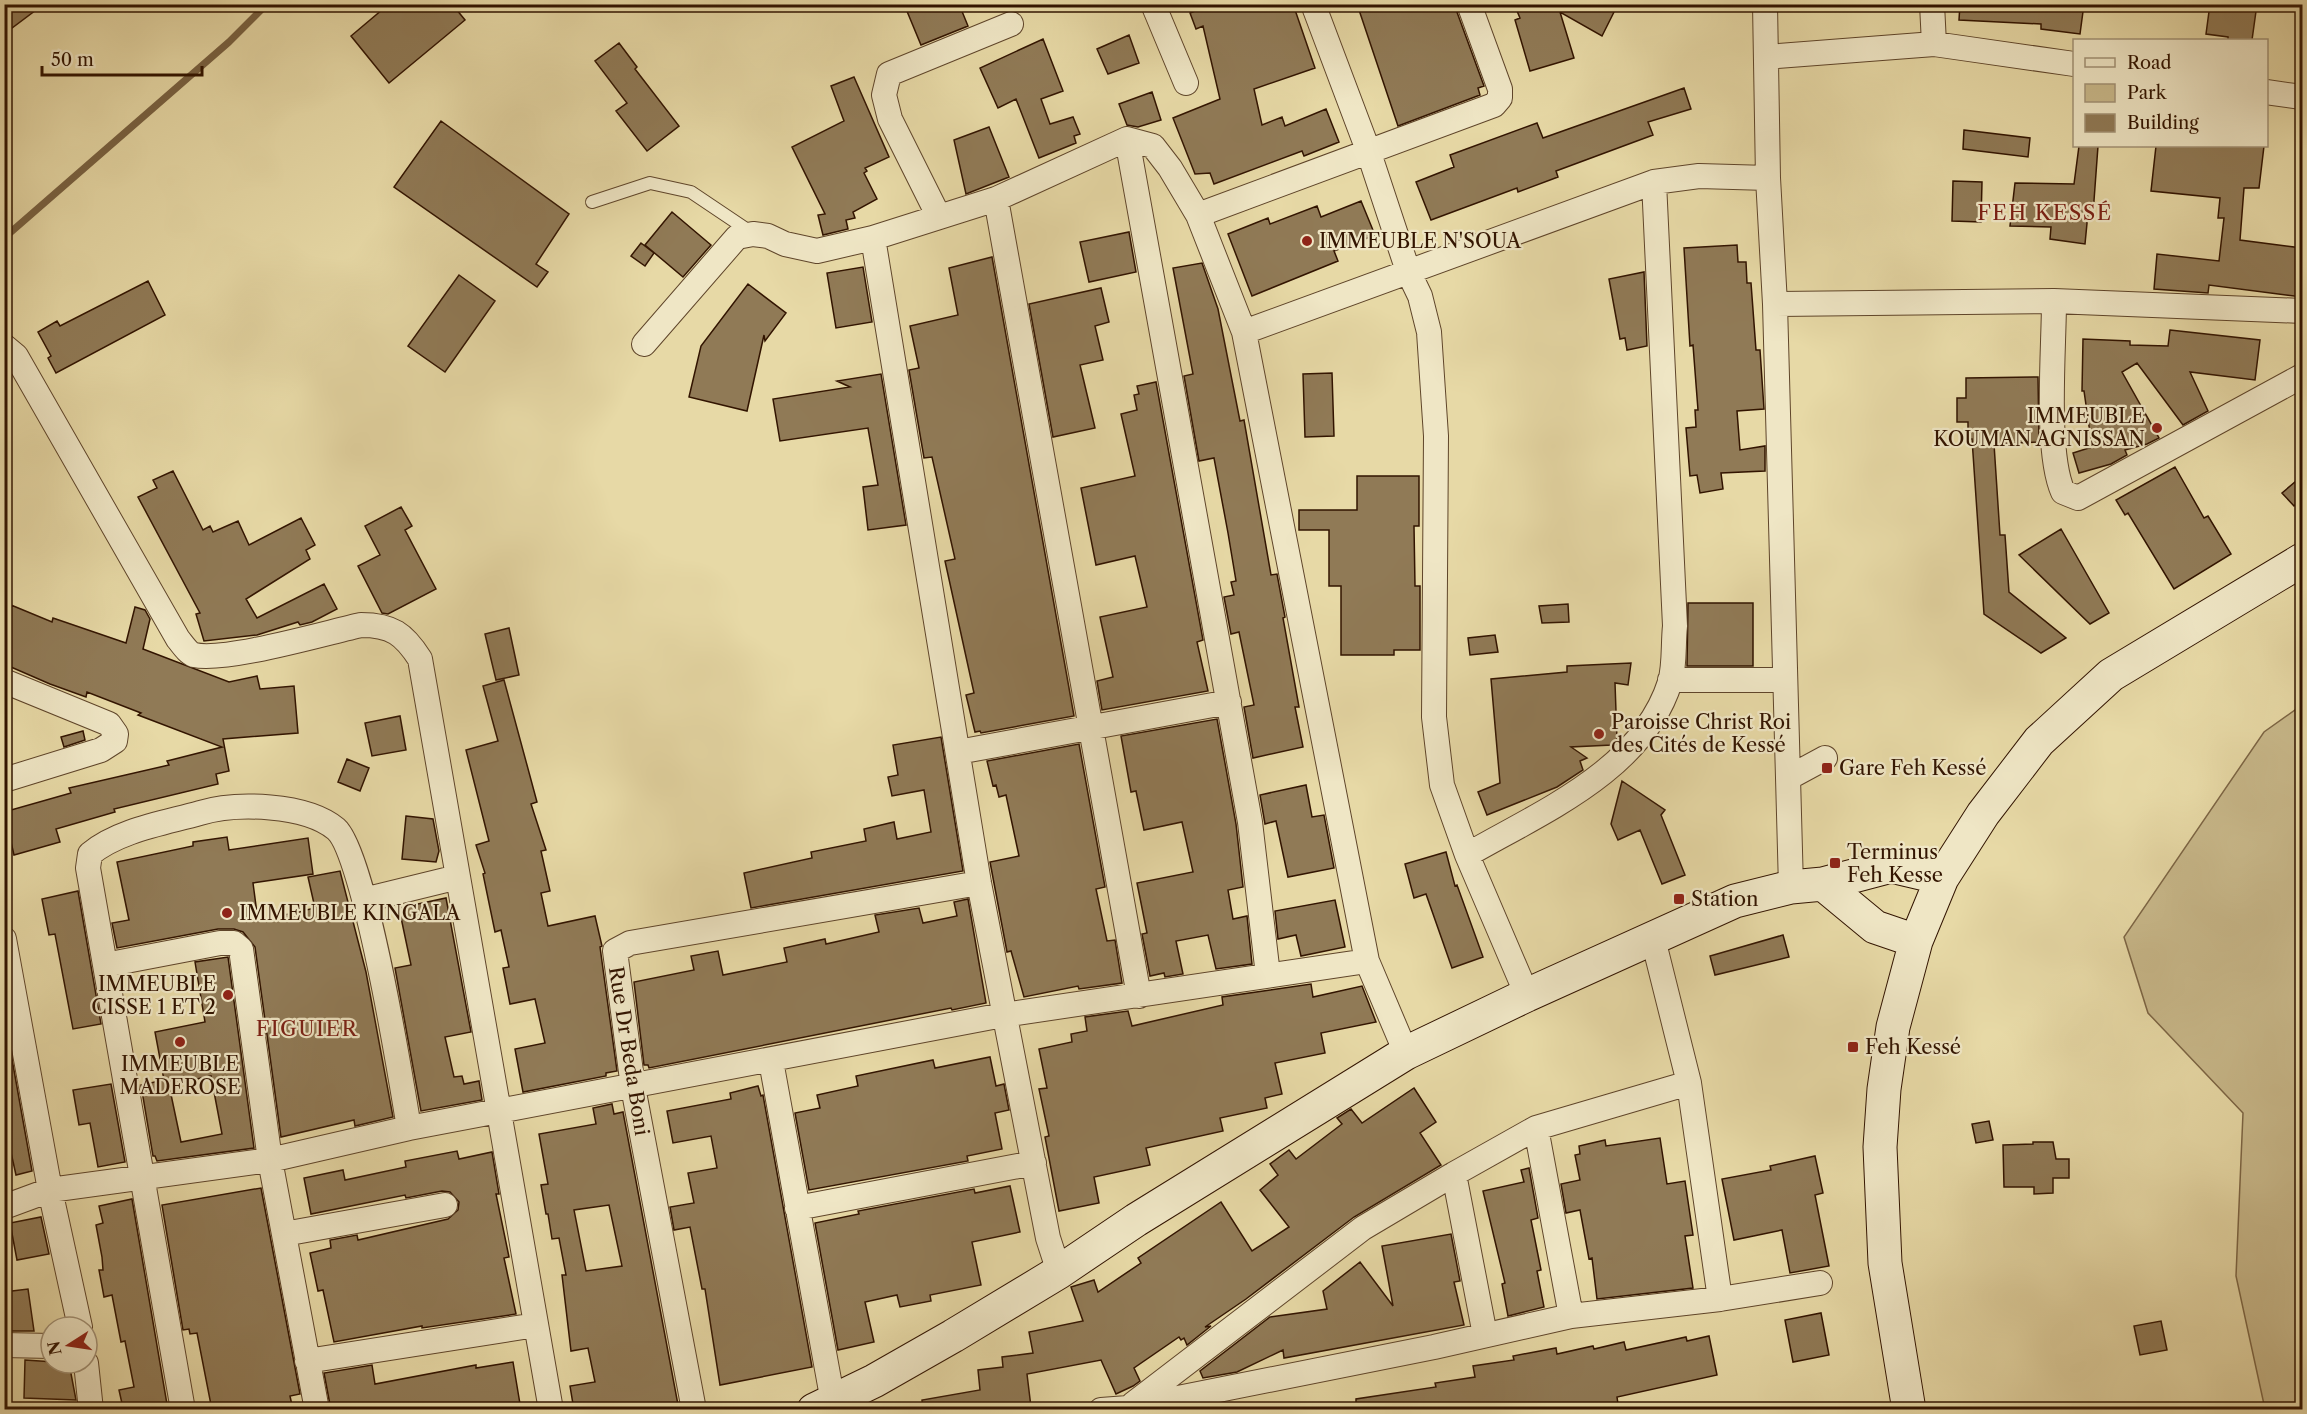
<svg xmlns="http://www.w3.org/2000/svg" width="2307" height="1414" viewBox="0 0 2307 1414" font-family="'Libre Caslon Text',serif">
<rect width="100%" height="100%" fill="#e7d9a6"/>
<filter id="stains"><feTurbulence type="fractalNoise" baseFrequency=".00333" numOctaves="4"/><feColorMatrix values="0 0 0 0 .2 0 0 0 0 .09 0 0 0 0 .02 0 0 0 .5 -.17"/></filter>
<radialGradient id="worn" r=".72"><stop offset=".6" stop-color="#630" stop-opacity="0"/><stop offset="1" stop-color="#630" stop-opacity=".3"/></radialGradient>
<path fill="#c8b88a" stroke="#7d6645" stroke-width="1.5" d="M2302,705V1409H2265L2236,1276L2243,1113L2148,1013L2124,937L2264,732Z"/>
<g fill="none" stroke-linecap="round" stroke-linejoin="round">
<path stroke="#796242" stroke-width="7" d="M4,238L229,42L267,4"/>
</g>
<path fill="#907a56" stroke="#321400" stroke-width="1.5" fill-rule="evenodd" d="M4,4H44L4,34Z
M389,4H452L465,20L389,83L351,36Z
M904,4H959L968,26L921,45Z
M1213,4H1293L1315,68L1254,89L1262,125L1282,117L1285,126L1326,109L1339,142L1304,156L1302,151L1214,184L1210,173L1195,174L1173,118L1220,99L1203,26L1196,29L1190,13Z
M1357,4H1454L1484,86L1478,88L1480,95L1398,126Z
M1514,4H1618L1602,36L1560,12L1574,58L1530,71L1515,20L1520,18Z
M1960,4H2084L2080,34L2041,29V24L1959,20Z
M2210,4H2257L2252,40H2228V37L2206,34Z
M1129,35L1139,63L1108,74L1097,49Z
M1043,39L1063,91L1041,99L1050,124L1073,117L1080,134L1074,136L1076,143L1039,158L1016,99L998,108L980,68Z
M619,43L637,67L635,69L679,126L647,151L616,111L627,103L595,61Z
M854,77L889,157L865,168L867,171L864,173L877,199L853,212L855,218L846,220L848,229L823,235L818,215L825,214L792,147L844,121L831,86Z
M1684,88L1691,109L1648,122L1653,135L1556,171L1558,177L1518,192L1517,188L1431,220L1416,182L1454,167L1450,155L1537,123L1543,138Z
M1152,92L1161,120L1138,127L1127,125L1119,104Z
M441,121L569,214L536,264L548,272L537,287L394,187Z
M989,127L1009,177L966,194L954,140Z
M1964,130L2030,138L2028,157L1963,149Z
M2079,146H2098L2093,214L2088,213L2085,244L2050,239L2051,227L2010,226L2015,183L2074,184Z
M2156,146H2264L2259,188H2244L2240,240L2302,248V297L2209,285L2208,293L2154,289L2157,254L2219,261L2224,218H2218L2220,198L2151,191Z
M1953,181L1982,182L1981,222L1952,221Z
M1361,201L1375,235L1334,251L1338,261L1252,296L1228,234L1268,218L1270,224L1317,206L1321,217Z
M672,212L711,245L683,277L645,245Z
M1129,232L1136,272L1089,282L1080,242Z
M641,243L654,253L645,266L631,256Z
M1737,245L1738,262H1746L1747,283H1751L1756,350H1760L1764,409L1737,411L1740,450L1765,446V471L1721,473L1723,489L1700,493L1697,475L1690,476L1686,428L1696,427L1695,410H1698L1693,345L1690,346L1684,248Z
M992,257L1074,716L981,733L980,731L975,732L966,695L974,693L945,561L955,559L932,457L924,458L909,370L919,368L910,326L958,315L949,268Z
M1202,263L1218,309L1240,421L1244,420L1271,575L1277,574L1285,617L1283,618L1299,707H1295L1303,747L1253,758L1244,707L1254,705L1239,632L1231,634L1224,597L1234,595L1231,582L1236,581L1228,533L1214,458L1199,461L1184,376L1193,374L1173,268Z
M863,267L872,322L836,328L827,273Z
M1644,272L1647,346L1627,350L1625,338L1620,339L1609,279Z
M459,275L495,301L445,372L408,346Z
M148,281L165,315L56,373L48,358L51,356L38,332L57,321L60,326Z
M748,284L786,313L765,341L764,335L747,411L689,397L701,346Z
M1101,288L1109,322L1095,326L1103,360L1080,365L1095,428L1053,437L1029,304Z
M2170,330L2260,340L2255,380L2190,372L2208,411L2183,425L2137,363L2122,372L2159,438L2147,444L2125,450L2127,455L2111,464L2079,473L2073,453L2092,447L2084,391H2082L2083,339L2130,341V345L2168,346Z
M1332,373L1334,436L1305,437L1303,374Z
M881,374L906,525L868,530L863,487L878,485L868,428L780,441L773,399L850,387L837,381Z
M2038,377L2039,442L1994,444L2000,535H2005L2009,592L2066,638L2041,653L1984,614L1972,439H1968V422H1957V398H1966V378Z
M1156,382L1203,640L1197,642L1208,691L1102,710L1097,681L1113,677L1100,617L1147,607L1135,556L1096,565L1081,488L1135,476L1121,414L1137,410L1134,395L1139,394L1137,386Z
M2175,467L2204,518L2208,516L2231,554L2174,589L2128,513L2125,515L2116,500Z
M173,471L203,530L210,526L213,532L238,521L249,545L301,518L315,545L306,550L310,559L246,599L257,618L324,584L337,609L312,622L300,625L298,622L257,635L204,641L196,614L200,613L138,497L157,488L153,480Z
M1357,476H1419V526H1414L1415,586H1420V650H1394V655H1341V586H1329V530H1299V510H1357Z
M2302,476V499L2294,506L2282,493Z
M401,507L412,526L405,530L436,589L388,614L382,613L358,566L380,555L365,526Z
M2061,529L2109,613L2090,624L2019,555Z
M1688,603H1753V666H1687Z
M1568,604L1569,622L1542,623L1539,606Z
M11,605L52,622L53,618L126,643L135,607L145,610L150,619L143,649L229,682L257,676L260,689L294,686L298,733L223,739L229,771L216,774L218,784L114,809L115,812L56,829L60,842L14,855L4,812L71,793L69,788L169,765L167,761L222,747L138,715L141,713L87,692L86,697L50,684L4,664V622Z
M509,628L519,675L496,680L485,634Z
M1495,635L1498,652L1470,655L1468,638Z
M1631,663L1628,685L1615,683L1617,740L1612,745L1571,747L1587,758L1580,761L1583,770L1557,787L1487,815L1478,792L1500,783L1491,679L1567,672V666Z
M504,680L537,802L531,804L546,850L541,851L550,891L541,893L548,926L595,916L602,946L600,947L617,1071L606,1073V1076L523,1092L515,1049L545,1043L535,999L510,1004L503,968L509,967L501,930L495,932L483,874L485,873L476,845L489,841L466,750L498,741L483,686Z
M400,716L406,750L372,756L365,723Z
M1217,719L1236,824L1243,887L1228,890L1233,919L1247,916L1252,964L1216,969L1208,935L1176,941L1183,974L1165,977L1164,973L1150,976L1142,934L1147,933L1137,883L1193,872L1182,822L1144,830L1136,791L1131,792L1121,736Z
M83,731L85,740L64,747L61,737Z
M941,737L963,871L751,908L744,873L812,858L811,852L866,841L864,829L894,822L897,839L931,832L924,790L892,796L888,777L898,775L893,745Z
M1079,744L1105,887L1096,889L1107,941L1115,940L1122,983L1079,989L1078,986L1024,997L1011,951L1007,952L990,862L1019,856L1006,795L999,797L996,785L993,786L987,761Z
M347,759L369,768L360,791L338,782Z
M1622,781L1665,810L1661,815L1685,875L1662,884L1640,830L1618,840L1611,824Z
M1306,785L1312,817L1324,815L1334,868L1288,877L1276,821L1265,824L1260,795Z
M406,816L433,819L439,851L436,862L402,859Z
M227,837L229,850L308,838L313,874L253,883L258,921L315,908L308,877L340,871L366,972L393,1117L355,1126L354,1120L281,1137L255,947L243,932L234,929H218L117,948L112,923L129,920L117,862L193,846V842Z
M1446,852L1455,886L1457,885L1483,957L1452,968L1426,894L1414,898L1405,864Z
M78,891L101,1024L73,1029L55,934L49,935L42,899Z
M446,898L471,1032L445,1037L454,1077L462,1076L464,1084L479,1081L482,1100L421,1111L395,968L411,965L399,908Z
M968,899L986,1003L952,1010L951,1008L649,1068L648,1065H644L634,982L694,970L691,956L718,951L723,975L787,962L784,948L825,939L826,944L879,932L875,915L919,908L923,923L957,916L954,902Z
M1335,900L1345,947L1301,956L1296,935L1278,939L1275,911Z
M1783,935L1789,957L1715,975L1710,956Z
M228,957L254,1148L157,1161L155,1156H153L141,1085L164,1080L155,1032L205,1022L195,962ZM211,1076L222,1134L181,1142L169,1085Z
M1311,984L1313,997L1362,986L1376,1022L1321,1033L1325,1053L1275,1063L1282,1094L1265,1098L1267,1108L1220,1118L1223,1131L1146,1148L1150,1165L1094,1177L1099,1203L1059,1211L1045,1137L1049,1136L1039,1089L1047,1088L1039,1049L1072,1042L1071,1034L1087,1031L1085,1017L1128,1011L1132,1026L1223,1005L1222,997Z
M10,1048L32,1171L16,1175L4,1121V1049Z
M990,1057L996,1086L1004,1084L1009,1110L995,1113L1002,1149L967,1156L968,1161L809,1190L795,1113L820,1108L817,1095L858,1086L856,1076L933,1060L935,1068Z
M111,1084L125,1162L98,1167L90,1123L79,1125L73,1090Z
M758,1086L761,1096L763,1095L812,1367L720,1385L705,1289H702L690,1227L674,1230L670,1207L694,1203L688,1173L717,1168L711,1136L673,1143L667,1111L731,1099L730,1093Z
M1414,1088L1436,1122L1420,1133L1441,1165L1354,1217L1246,1299L1205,1327L1211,1326L1187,1345L1184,1338L1181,1340L1179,1337L1134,1368L1140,1381L1133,1386L1116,1394L1101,1360L1027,1374L1031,1407L1009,1410H923L922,1400L980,1390L978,1370L1003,1367L1002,1357L1033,1353L1029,1332L1083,1321L1071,1287L1094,1280L1098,1292L1141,1263L1138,1258L1221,1202L1252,1251L1289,1227L1260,1190L1278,1175L1270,1164L1289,1150L1296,1159L1342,1124L1337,1118L1351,1109L1362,1123Z
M612,1104L614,1114L623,1112L679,1410H574L570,1386L595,1382L588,1348L571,1351L562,1275H566L559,1238L552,1239L548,1214H546L541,1185L548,1184L539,1134L596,1124L593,1108ZM609,1205L622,1266L586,1271L574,1210Z
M1989,1121L1993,1140L1976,1143L1972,1124Z
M1660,1138L1667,1184L1685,1181L1693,1235L1685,1236L1693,1288L1597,1299L1592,1258L1589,1259L1580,1210L1566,1213L1561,1184L1580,1180L1575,1155L1580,1154L1579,1146L1605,1140L1606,1146Z
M2033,1142H2053L2056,1159H2069V1178H2053V1193L2034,1194V1187H2004L2003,1145L2033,1144Z
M457,1151L459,1159L492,1152L499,1194H496L509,1257L504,1258L516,1314L422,1328V1326L334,1342L323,1290L318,1291L310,1253L331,1248L330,1240L357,1235L358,1240L448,1219L458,1210L459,1202L450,1192L442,1191L406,1198L405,1195L311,1214L304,1178L343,1170L345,1180L406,1167L405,1161Z
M1815,1156L1823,1193L1815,1195L1829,1266L1790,1273L1782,1230L1734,1240L1722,1179L1771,1170L1770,1166Z
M1529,1168L1538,1218L1531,1220L1541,1270L1537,1271L1544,1307L1508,1316L1502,1284L1505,1283L1483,1191L1524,1182L1521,1170Z
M1010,1186L1020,1232L972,1242L981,1285L930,1295L931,1301L900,1307L897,1295L865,1302L874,1342L838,1350L815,1223L859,1214L858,1211L974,1189L975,1193Z
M261,1188L300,1394L290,1396L293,1410H212L197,1333L190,1334L189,1329L183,1330L162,1205Z
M132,1199L168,1410H134L133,1406L123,1408L119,1390L134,1387L125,1341L121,1342L112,1295L104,1297L99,1270H103L102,1257L96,1225L103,1223L99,1206Z
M41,1217L49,1254L17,1260L10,1223Z
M1451,1234L1460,1281L1454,1282L1464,1325L1284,1358L1283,1350L1237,1372L1203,1378L1200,1371L1270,1317L1327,1309L1323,1291L1360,1262L1393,1306L1382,1246Z
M28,1289L34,1331H4V1292Z
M1821,1313L1829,1355L1793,1362L1785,1320Z
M2161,1321L2167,1350L2140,1355L2134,1326Z
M1709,1336L1717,1375L1617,1397L1618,1404L1604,1410H1356V1399L1436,1387L1435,1383L1475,1377L1473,1366L1514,1360L1513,1356L1556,1348L1557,1354L1593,1346L1594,1349L1624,1342L1626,1350L1686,1337L1687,1341Z
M25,1360L69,1363L76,1400L24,1398Z
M513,1362L521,1410H331L324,1373L372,1365L375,1384L476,1365V1368Z"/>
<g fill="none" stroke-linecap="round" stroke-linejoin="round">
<g stroke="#5f452a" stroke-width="14">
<path id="lane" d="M592,202L650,183L691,192L752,233"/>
</g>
<g stroke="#5f452a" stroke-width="26">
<path id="street" d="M1153,4L1186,83
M1313,4L1368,150L1408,271L1420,296L1429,332L1436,436L1434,717L1442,785L1467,855L1527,995
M1765,4L1768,178L1775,304L1791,887
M1934,44L2074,64
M1766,57L1934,44L1932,4
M2266,92L2302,97
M1127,139L1153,146L1170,168L1198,215L1244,332L1367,961L1406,1053
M996,199L1139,996
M1198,215L1494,105L1500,98V89L1469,4
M939,217L890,119L884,95L889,74L1011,24
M873,238L979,883L1048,1238L1059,1272
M2054,301C2054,349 2045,452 2063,492L2078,498L2302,376
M1775,304L2054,301L2302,311
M1244,332L1654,182L1699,176L1768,178
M644,344L737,237L753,234L768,236L785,244L817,251L873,238L996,199L1127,139L1250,822L1268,975
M4,346L16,356L178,639C183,645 188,653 194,655C226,662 325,633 361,625C392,625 404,634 420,659L551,1410
M1670,680H1784
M4,681L109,724L116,734L115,741L101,750L4,780
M958,752L1229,702
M1788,778L1825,758
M1467,855C1541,812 1642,771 1670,682C1675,665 1673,644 1675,626L1654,182
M364,900L458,877
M4,939L50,1190L80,1327
M1653,939L1689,1083L1720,1299
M105,965L220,943H234L241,949L270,1160L317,1410
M771,1061L833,1402
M1536,1128L1571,1316
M1454,1174L1485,1335
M4,1207L50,1190L270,1160L409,1128L1003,1015L1367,961
M797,1208L1034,1163
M284,1234L445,1205
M4,1345L51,1346
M307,1361L536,1325
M86,1363L91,1410
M1133,1404L1363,1228L1454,1174L1536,1128L1689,1083
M183,1410L88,868L90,854C119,830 165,823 200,813C236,802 306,804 336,829C365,854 401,1079 409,1128
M694,1410L633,1087L615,951L630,943L979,883
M1101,1410L1128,1408L1434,1347L1571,1316L1720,1299L1820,1283"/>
</g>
<g stroke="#321400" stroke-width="35">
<path id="secondary" d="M1823,884L1875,927L1916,941
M814,1410L874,1381L953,1336L1059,1272L1136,1220L1406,1053L1527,995L1735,901L1791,887L1823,884L1891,866L1942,878
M1909,1410L1885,1263L1880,1147L1884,1089L1893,1027L1916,941L1942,878L1983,814L2039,741L2111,675L2302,560"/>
</g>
<use href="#lane" stroke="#efe6c5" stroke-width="12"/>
<use href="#street" stroke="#efe6c5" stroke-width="24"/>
<use href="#secondary" stroke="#efe6c5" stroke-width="33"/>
</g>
<g fill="#8f2418" stroke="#efe6c5" stroke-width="2">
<circle cx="1307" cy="241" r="6"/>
<circle cx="2157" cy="428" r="6"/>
<circle cx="1599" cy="734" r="6"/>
<rect x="1821" y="762" width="12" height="12" rx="3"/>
<rect x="1829" y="857" width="12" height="12" rx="3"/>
<rect x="1673" y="893" width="12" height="12" rx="3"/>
<circle cx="227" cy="913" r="6"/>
<circle cx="228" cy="995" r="6"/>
<circle cx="180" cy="1042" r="6"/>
<rect x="1847" y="1041" width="12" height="12" rx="3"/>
</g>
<g text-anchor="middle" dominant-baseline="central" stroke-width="4.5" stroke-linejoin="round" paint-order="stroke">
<g font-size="20" fill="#321400" stroke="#efe6c5" text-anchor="start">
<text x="1319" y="241">IMMEUBLE N'SOUA</text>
<text x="2145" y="416" text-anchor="end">IMMEUBLE<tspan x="2145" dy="23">KOUMAN AGNISSAN</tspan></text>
<text x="1611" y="722">Paroisse Christ Roi<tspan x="1611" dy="23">des Cités de Kessé</tspan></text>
<text x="1839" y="768">Gare Feh Kessé</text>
<text x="1847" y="852">Terminus<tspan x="1847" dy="23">Feh Kesse</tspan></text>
<text x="1691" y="899">Station</text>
<text x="239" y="913">IMMEUBLE KINGALA</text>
<text x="216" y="984" text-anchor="end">IMMEUBLE<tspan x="216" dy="23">CISSE 1 ET 2</tspan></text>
<text x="1865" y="1047">Feh Kessé</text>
<text x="180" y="1064" text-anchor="middle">IMMEUBLE<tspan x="180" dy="23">MADEROSE</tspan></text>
</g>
<g font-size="20" fill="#321400" stroke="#efe6c5">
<text transform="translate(629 1051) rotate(81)">Rue Dr Beda Boni</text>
</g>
<g font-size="21" letter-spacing="1.5" fill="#7a1f14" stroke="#efe6c5">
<text x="2045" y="212">FEH KESSÉ</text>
<text x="307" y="1028">FIGUIER</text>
</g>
</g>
<rect width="2307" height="1414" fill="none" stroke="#e7d9a6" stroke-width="24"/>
<rect x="6" y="6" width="2295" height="1402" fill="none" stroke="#321400" stroke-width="3"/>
<rect x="12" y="12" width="2283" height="1390" fill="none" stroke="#321400" stroke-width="1.5"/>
<rect x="2073" y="39" width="195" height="108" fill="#efe6c5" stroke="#a39276" stroke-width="1.5"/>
<rect x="2085" y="58" width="30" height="9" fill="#efe6c5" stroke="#a39276" stroke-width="1.5"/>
<text x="2127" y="69" font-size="18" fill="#321400">Road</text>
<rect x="2085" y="84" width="30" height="18" fill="#c8b88a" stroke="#a39276" stroke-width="1.5"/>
<text x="2127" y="99" font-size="18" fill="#321400">Park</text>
<rect x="2085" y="114" width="30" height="18" fill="#907a56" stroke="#a39276" stroke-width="1.5"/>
<text x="2127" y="129" font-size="18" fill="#321400">Building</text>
<g transform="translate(69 1345) rotate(258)"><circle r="28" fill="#efe6c5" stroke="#a39276" stroke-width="1.5"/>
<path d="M0-4.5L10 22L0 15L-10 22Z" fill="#8f2418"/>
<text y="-9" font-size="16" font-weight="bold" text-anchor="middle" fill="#321400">N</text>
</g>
<path d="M42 66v9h160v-9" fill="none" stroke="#321400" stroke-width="3"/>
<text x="51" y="66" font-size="18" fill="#321400" stroke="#efe6c5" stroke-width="4.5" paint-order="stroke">50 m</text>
<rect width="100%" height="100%" filter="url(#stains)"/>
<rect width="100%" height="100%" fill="url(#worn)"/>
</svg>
